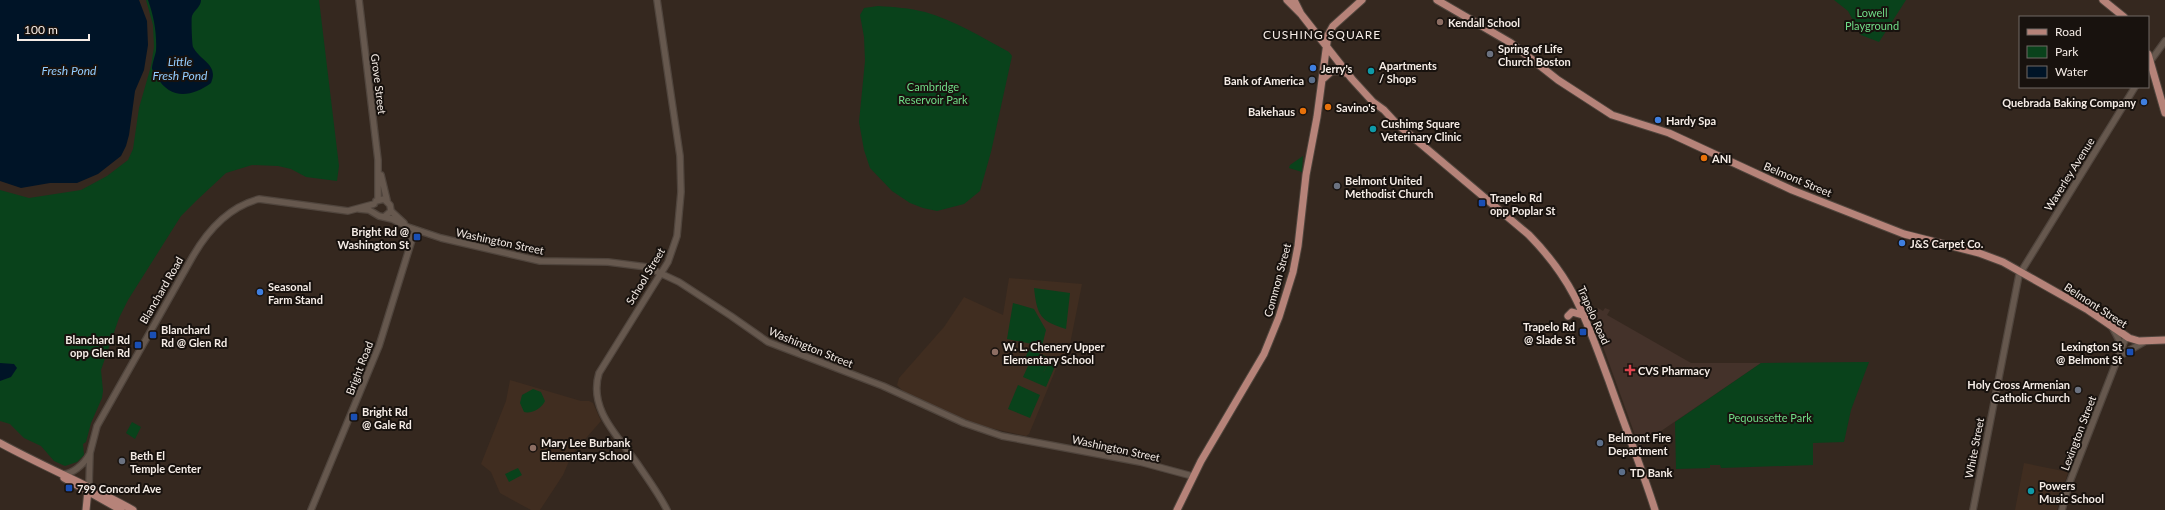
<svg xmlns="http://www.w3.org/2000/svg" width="2165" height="510" viewBox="0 0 2165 510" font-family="Lato,sans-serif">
<rect width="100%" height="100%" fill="#35281f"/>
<path fill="#44322a" d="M1598,308L1603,311L1605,308L1610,310L1607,315L1691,363H1761L1639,446L1592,316Z"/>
<path fill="#402d20" d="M1009,278L1082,284L1066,364H1058L1029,434L1026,436L977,425L905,393L897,385L899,378L944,327L964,297L1003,315Z
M510,380L581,401H589L593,403L601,421L572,454L563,475L540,510H531L500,493L491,472L481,464L506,401Z
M2024,463L2068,472L2057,510H2015Z"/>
<path fill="#09421b" d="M146,0H319L339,166L337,181L306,177L291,169L278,166L252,165L226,173L196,201L181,216L128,300L119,318L101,370L103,391L102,398L91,423L86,442L83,444L84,455L77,462L65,466L54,461L41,446L24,438L10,424L0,421V190L29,198L81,190L107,176L128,160L133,149L139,108L151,66L154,47L153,25Z
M1834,0H1906L1879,42L1861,35L1848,11Z
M878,6C894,7 909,8 925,12C954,20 983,38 1009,52L1012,56L991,152L980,191L964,204L937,211L923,208L910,203L892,191L870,168L864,150L859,122L865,61L864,37L860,15L864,8Z
M1303,156L1302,172L1289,168L1290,165Z
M1034,288L1070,293L1066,329C1040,321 1037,315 1034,288Z
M1013,303L1034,309L1046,330L1042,346L1007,339Z
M1029,349L1050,358L1043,373L1049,362L1056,364L1046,387L1023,377L1028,366L1023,363Z
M1869,362L1851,410L1844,442L1813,443V465L1721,468L1720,465H1710V468L1676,469L1675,422L1761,363Z
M1018,385L1040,395L1030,418L1008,409Z
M533,389L541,392L545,401C542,408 532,414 524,412L520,403L522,395Z
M132,422L141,427L135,439L126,433Z
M518,468L522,475L509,482L505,474Z"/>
<path fill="#001427" d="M0,0H139L147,21L148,45L144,70L135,91L129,135L126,146L121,156L98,174L77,183H50L21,188L0,181Z
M148,0H201C201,7 194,10 192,16C191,19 192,44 193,47C200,61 219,64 211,83C192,97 170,100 157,77C156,74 153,71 152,69C152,64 155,56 156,51C157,33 154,17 148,0Z
M0,363L14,364L17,368L11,377L0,381Z"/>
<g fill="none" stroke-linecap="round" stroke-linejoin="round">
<g stroke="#50453d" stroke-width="8">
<path id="minor" d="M359,0L378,160V200
M657,0L680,156L681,192L677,236L668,262L599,373C588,409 618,436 637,463C647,478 659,494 667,510
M2149,63L2165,41
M381,175L387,200
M376,201L384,199L390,205L391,211L384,217
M359,209L369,210L379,216L392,219L408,227L441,238L540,261L608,262L647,267L679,282L731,316L768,342L883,386L964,423L1002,436L1140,462L1192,476
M391,211L404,223
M2112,327L2119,340V349
M2123,354L2144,342
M62,474C72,475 84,464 89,455
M89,485L90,453L97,426L193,256C208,230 228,207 259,199L348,211L374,204
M311,510L379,346L415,230
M1973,510L2019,275L2135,87
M2062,510L2069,484L2126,337"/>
</g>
<g stroke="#50453d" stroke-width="9">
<path id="major" d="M1287,0L1301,14L1352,79L1373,102L1384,110L1396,123L1529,235C1576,283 1586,320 1609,381C1624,424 1641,466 1655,510
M1294,0L1301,14
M1437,0L1511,43L1558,80L1612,115L1669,133L1792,190L1904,234L1979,253L2003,262L2088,310L2129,338L2139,341L2165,340
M2103,0L2124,17
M2148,54L2165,113
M1323,79L1332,71H1340L1348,74
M1568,316L1572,312L1586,316
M0,443C44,467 90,486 133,510
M64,478L121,510
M86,510L88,490
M1177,510L1201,461L1264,354L1279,317L1293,272L1298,246L1306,175L1317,117L1328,35L1333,26L1362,0"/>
</g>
<use href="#minor" stroke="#66584e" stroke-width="5.5"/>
<use href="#major" stroke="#b68379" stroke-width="7"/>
</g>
<g fill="#8d6e63" stroke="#18120e" stroke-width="1.5">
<circle cx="1440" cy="22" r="4"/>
<circle cx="995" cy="352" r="4"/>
<circle cx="533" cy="448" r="4"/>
</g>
<g fill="#6b7280" stroke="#18120e" stroke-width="1.5">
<circle cx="1490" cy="54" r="4"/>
<circle cx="1337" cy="186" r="4"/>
<circle cx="2078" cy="390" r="4"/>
<circle cx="122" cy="461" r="4"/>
</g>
<g fill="#3f7fe0" stroke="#18120e" stroke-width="1.5">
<circle cx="1313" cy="68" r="4"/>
<circle cx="2144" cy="102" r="4"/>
<circle cx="1658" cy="120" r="4"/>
<circle cx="1902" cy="243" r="4"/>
<circle cx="260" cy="292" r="4"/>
</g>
<g fill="#0f9aa8" stroke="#18120e" stroke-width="1.5">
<circle cx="1371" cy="71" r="4"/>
<circle cx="1373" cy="129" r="4"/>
<circle cx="2031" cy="491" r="4"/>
</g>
<g fill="#5c6f8a" stroke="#18120e" stroke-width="1.5">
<circle cx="1312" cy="80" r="4"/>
<circle cx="1600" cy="443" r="4"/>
<circle cx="1622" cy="472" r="4"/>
</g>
<g fill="#e8710a" stroke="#18120e" stroke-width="1.5">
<circle cx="1328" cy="107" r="4"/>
<circle cx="1303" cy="111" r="4"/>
<circle cx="1704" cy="158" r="4"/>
</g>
<g fill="#1a4fb4" stroke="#18120e" stroke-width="1.5">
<rect x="1478" y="199" width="8" height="8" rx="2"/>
<rect x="413" y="233" width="8" height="8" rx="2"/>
<rect x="1579" y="328" width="8" height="8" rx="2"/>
<rect x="149" y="331" width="8" height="8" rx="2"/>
<rect x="134" y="341" width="8" height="8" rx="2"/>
<rect x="2126" y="348" width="8" height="8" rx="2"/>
<rect x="350" y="413" width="8" height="8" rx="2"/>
<rect x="65" y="484" width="8" height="8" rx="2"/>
</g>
<path fill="#e0444e" stroke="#18120e" stroke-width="1.5" d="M1628 364h4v4h4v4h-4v4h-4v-4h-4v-4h4z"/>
<g text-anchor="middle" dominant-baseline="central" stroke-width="4" stroke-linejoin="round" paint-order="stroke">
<g font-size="11" fill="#70dc87" stroke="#18120e">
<text x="1872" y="12">Lowell<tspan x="1872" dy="13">Playground</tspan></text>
<text x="933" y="86">Cambridge<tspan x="933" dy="13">Reservoir Park</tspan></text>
<text x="1770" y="417">Peqoussette Park</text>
</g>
<g font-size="11" font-weight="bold" fill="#f5ece6" stroke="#18120e" text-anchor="start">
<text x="1448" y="22">Kendall School</text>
<text x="1498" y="48">Spring of Life<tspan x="1498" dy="13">Church Boston</tspan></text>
<text x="1379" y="65">Apartments<tspan x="1379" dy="13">/ Shops</tspan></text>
<text x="1321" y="68">Jerry's</text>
<text x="1304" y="80" text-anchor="end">Bank of America</text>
<text x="2136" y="102" text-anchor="end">Quebrada Baking Company</text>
<text x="1336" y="107">Savino's</text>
<text x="1295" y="111" text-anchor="end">Bakehaus</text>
<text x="1666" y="120">Hardy Spa</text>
<text x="1381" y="123">Cushimg Square<tspan x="1381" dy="13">Veterinary Clinic</tspan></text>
<text x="1712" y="158">ANI</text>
<text x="1345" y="180">Belmont United<tspan x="1345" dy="13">Methodist Church</tspan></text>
<text x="1490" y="197">Trapelo Rd<tspan x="1490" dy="13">opp Poplar St</tspan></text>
<text x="409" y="231" text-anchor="end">Bright Rd @<tspan x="409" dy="13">Washington St</tspan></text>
<text x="1910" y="243">J&amp;S Carpet Co.</text>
<text x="268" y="286">Seasonal<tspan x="268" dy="13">Farm Stand</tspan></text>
<text x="1575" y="326" text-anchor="end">Trapelo Rd<tspan x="1575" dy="13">@ Slade St</tspan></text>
<text x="161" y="329">Blanchard<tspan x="161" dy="13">Rd @ Glen Rd</tspan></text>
<text x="130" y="339" text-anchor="end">Blanchard Rd<tspan x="130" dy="13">opp Glen Rd</tspan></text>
<text x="1003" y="346">W. L. Chenery Upper<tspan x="1003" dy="13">Elementary School</tspan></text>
<text x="2122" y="346" text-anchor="end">Lexington St<tspan x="2122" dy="13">@ Belmont St</tspan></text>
<text x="1638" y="370">CVS Pharmacy</text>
<text x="2070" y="384" text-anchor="end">Holy Cross Armenian<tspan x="2070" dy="13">Catholic Church</tspan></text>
<text x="362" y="411">Bright Rd<tspan x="362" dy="13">@ Gale Rd</tspan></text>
<text x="1608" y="437">Belmont Fire<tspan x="1608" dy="13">Department</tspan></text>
<text x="541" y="442">Mary Lee Burbank<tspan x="541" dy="13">Elementary School</tspan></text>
<text x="130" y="455">Beth El<tspan x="130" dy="13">Temple Center</tspan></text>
<text x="1630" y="472">TD Bank</text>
<text x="2039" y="485">Powers<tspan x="2039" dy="13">Music School</tspan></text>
<text x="77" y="488">799 Concord Ave</text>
</g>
<g font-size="11" fill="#f5ece6" stroke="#18120e">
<text transform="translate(379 84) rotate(83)">Grove Street</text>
<text transform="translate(2069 174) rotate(-58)">Waverley Avenue</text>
<text transform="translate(1798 179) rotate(23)">Belmont Street</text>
<text transform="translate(500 241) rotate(12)">Washington Street</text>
<text transform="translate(645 276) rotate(-59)">School Street</text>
<text transform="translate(1277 280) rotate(-75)">Common Street</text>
<text transform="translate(161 290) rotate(-60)">Blanchard Road</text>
<text transform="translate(2096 305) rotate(33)">Belmont Street</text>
<text transform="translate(1594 315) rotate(66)">Trapelo Road</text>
<text transform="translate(811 347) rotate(22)">Washington Street</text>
<text transform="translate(359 368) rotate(-69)">Bright Road</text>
<text transform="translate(2078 433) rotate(-69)">Lexington Street</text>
<text transform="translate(1116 448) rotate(12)">Washington Street</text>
<text transform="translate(1974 448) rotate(-79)">White Street</text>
</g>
<g font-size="12" letter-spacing="1" fill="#f5ece6" stroke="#18120e">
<text x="1322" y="34">CUSHING SQUARE</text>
</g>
<g font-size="12" font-style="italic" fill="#93cdff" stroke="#18120e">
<text x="180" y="61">Little<tspan x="180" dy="14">Fresh Pond</tspan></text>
<text x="69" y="70">Fresh Pond</text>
</g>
</g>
<rect x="2019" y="16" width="130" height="72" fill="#18120e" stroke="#706964"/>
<rect x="2027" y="29" width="20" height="6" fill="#b68379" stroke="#706964"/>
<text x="2055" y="36" font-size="12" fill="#f5ece6">Road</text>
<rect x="2027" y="46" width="20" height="12" fill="#09421b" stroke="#706964"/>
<text x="2055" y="56" font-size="12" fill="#f5ece6">Park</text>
<rect x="2027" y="66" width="20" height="12" fill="#001427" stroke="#706964"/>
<text x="2055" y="76" font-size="12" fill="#f5ece6">Water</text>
<path d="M18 34v6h71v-6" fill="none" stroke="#f5ece6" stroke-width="2"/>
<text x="24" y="34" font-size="12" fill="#f5ece6" stroke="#18120e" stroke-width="3" paint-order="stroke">100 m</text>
</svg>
